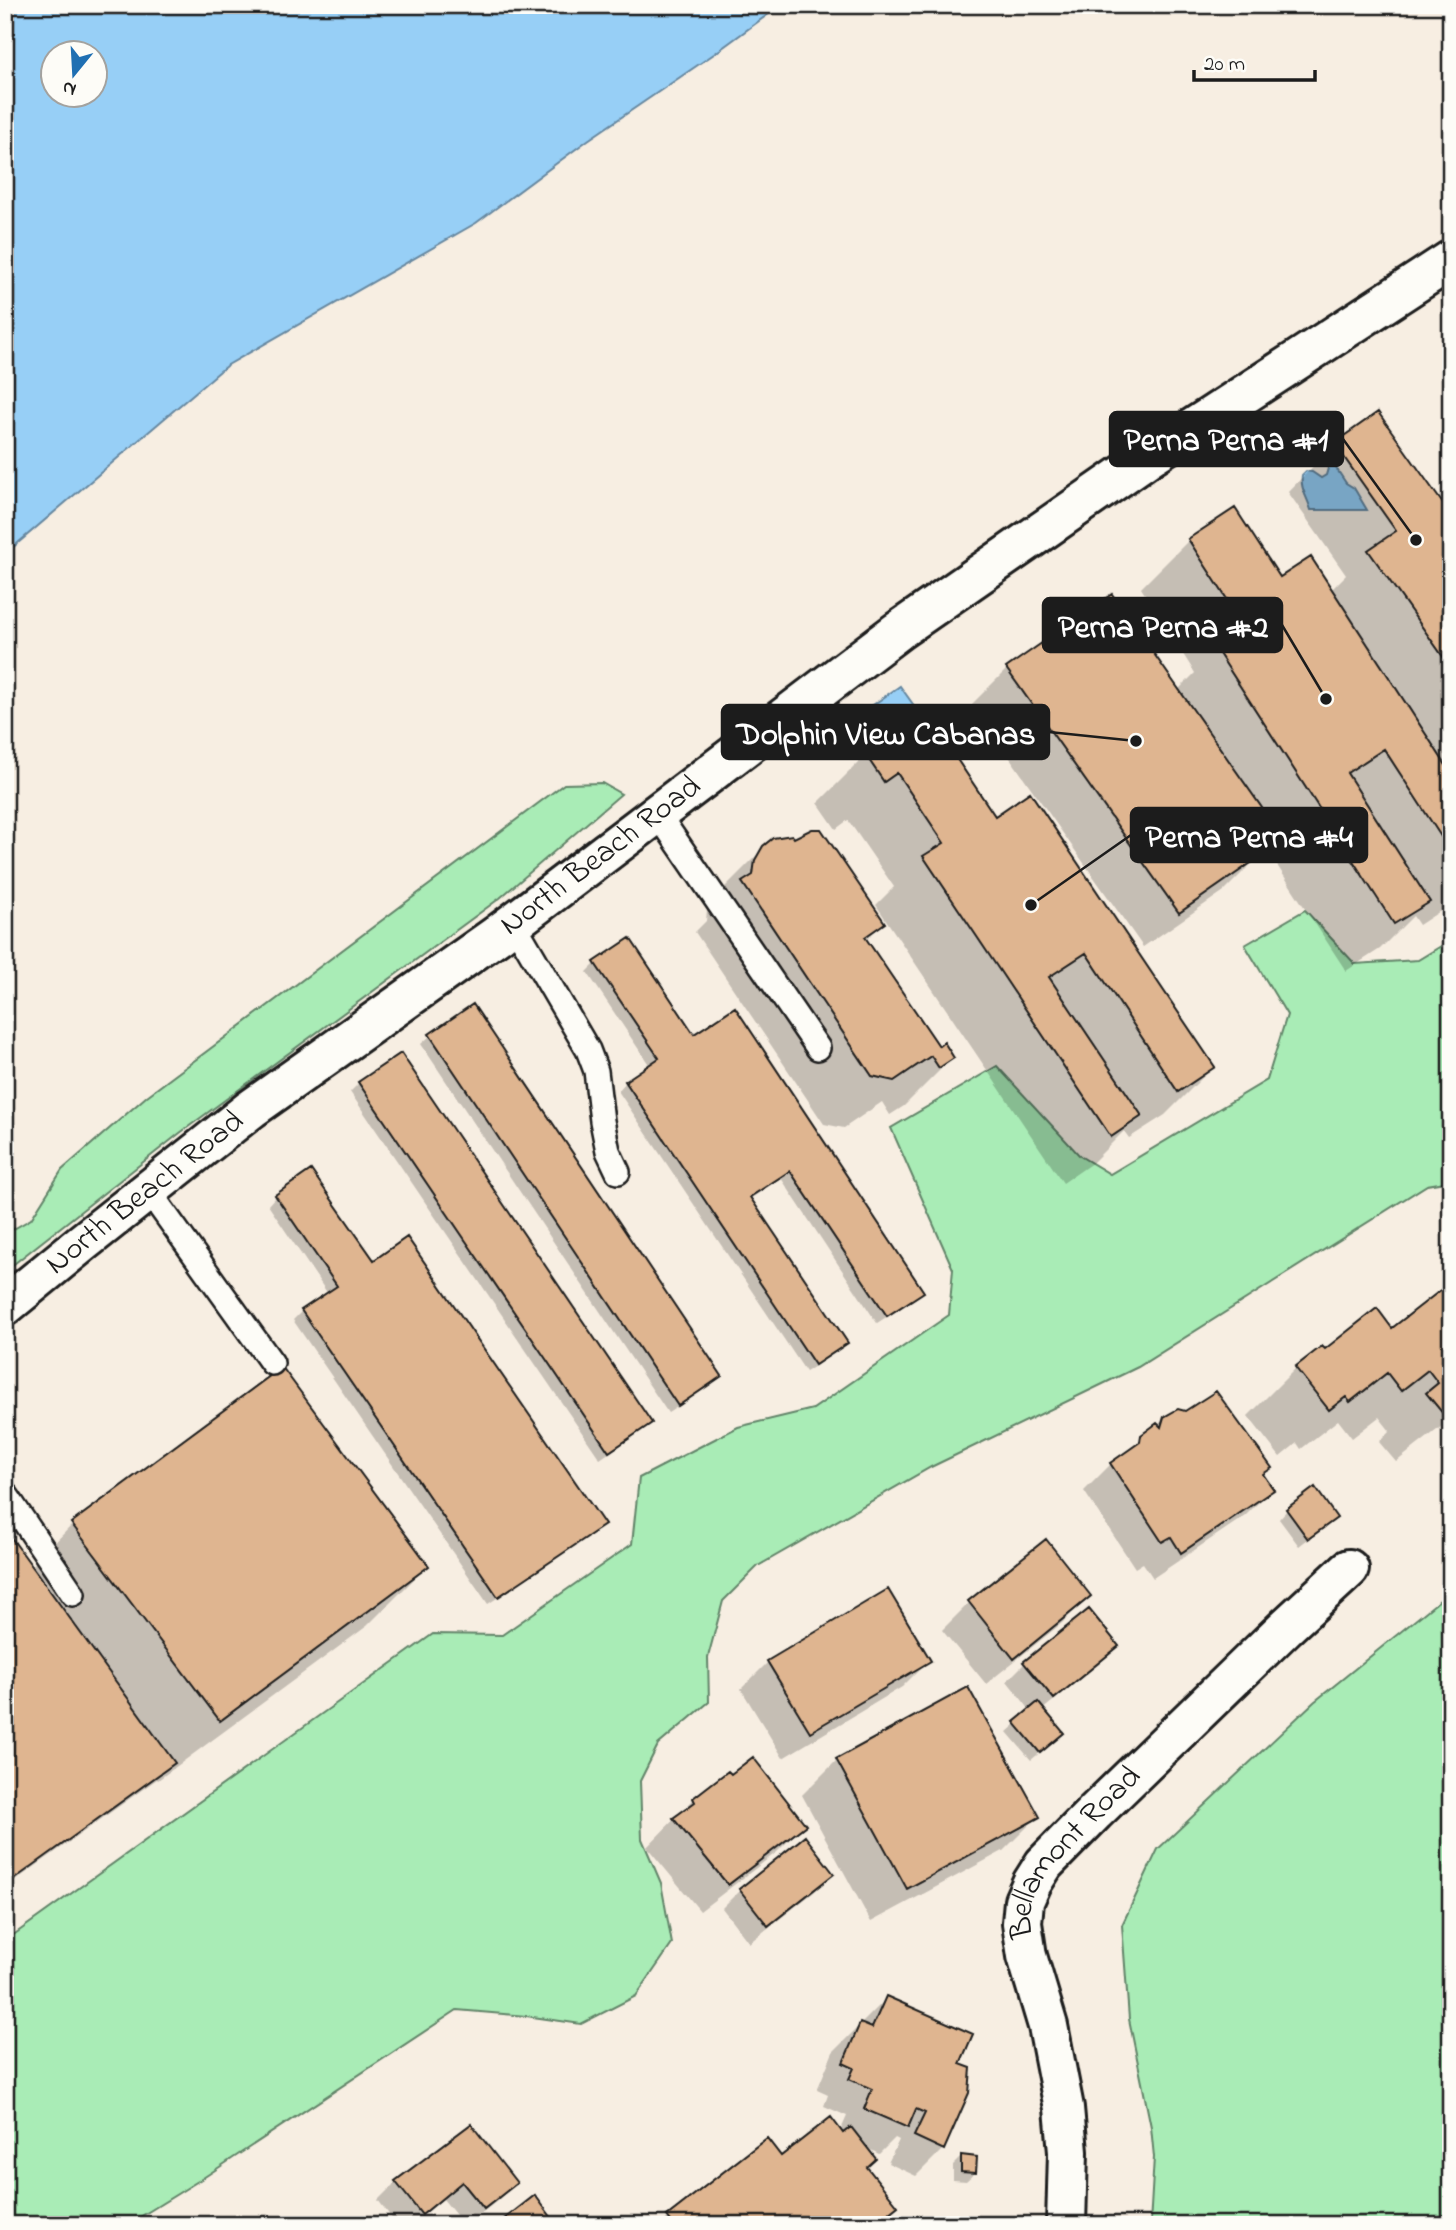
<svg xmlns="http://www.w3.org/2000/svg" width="1456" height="2230" viewBox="0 0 1456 2230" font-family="'Indie Flower',sans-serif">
<rect width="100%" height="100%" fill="#f7eee2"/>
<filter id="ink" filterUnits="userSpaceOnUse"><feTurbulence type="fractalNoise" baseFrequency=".0143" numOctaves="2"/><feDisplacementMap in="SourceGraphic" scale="14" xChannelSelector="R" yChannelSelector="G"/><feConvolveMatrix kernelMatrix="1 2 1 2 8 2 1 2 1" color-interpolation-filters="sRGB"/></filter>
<g filter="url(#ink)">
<path fill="#a9ecb6" stroke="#628469" stroke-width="2" d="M602,783L621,794L500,898L180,1133L5,1271V1234L31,1219L62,1170L147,1096L564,784Z
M1305,910L1355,964L1418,960L1451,940V1181L1427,1185L1138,1367L931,1467L758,1566L723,1601L708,1657L709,1702L658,1745L640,1781L642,1839L661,1883L672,1944L636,1996L581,2024L526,2016L457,2010L203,2178L127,2225H5V1941L433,1634L502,1635L632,1544L639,1478L738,1427L813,1409L949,1315L953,1269L891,1128L997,1066L1080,1156L1110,1174L1267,1080L1287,1015L1245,945Z
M1451,1591V2225H1150L1154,2157L1151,2127L1129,2019L1122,1925L1158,1849L1314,1702Z"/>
<path fill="#97cff6" stroke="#66879f" stroke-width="2" fill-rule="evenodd" d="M5,5H781L714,54L588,140L476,223L226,366L5,554ZM52,52H94V94H52Z
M1329,465H1334L1346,483L1354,488L1367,510H1311C1307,496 1300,489 1302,475L1306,471L1312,472L1321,478L1326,475Z
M900,686L915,707L878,733L863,712Z"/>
<path fill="#0003" d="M1335,444L1445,511L1451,507V904L1419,925L1413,916L1380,949L1346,971L1252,827L1245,835L1259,856L1224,891L1143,947L972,704L1007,669L1177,691L1195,673L1141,588L1189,540L1235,510L1279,579L1331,590L1346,575L1288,492Z
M866,755L994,818L1213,1067L1165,1115L1129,1138L1124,1131L1092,1163L1063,1183L876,905L894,887L848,820L836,829L818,803Z
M764,848L883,923L866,940L939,1048L952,1058L904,1106L890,1115L882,1102L844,1128L824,1124L695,932L706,921L707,909L715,897Z
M596,963L694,1037L922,1291L913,1300L877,1323L781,1178L750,1199L846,1343L837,1352L806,1372L618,1091L626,1082L650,1066L587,972Z
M473,1007L720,1376L711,1385L668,1413L421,1044L430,1036Z
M359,1083L650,1423L641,1431L600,1459L350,1092Z
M276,1196L373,1263L602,1525L594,1533L488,1604L293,1320L302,1311L328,1294L268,1205Z
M1451,1285V1419L1396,1462L1379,1442L1390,1431L1379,1417L1352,1438L1338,1420L1301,1449L1297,1443L1280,1457L1248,1416L1296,1368L1322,1348L1324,1351L1392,1330Z
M1186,1413L1270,1468L1262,1475L1272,1489L1245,1516L1153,1578L1143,1563L1135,1568L1084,1491L1111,1464L1166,1418Z
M1287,1510L1335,1518L1299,1546L1279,1519Z
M73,1524L427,1566L367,1626L158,1780L157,1779L5,1888V1532L31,1567Z
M1045,1541L1089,1596L1062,1623L986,1684L942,1630L969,1603Z
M1117,1646L1099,1664L1042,1710L1053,1742L1031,1760L1007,1732L1031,1711L1007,1681L1025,1663Z
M929,1660L902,1687L783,1758L741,1689L768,1662Z
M967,1689L1038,1816L1003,1851L871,1922L802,1795L837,1760Z
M694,1799L804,1825L777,1852L700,1911L647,1847Z
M832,1874L814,1892L749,1943L722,1908L740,1890Z
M887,1998L958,2064L943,2149L916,2176L888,2163L899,2140L895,2138L879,2154L865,2147V2167L895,2206L876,2225H661L668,2218L781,2159L840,2132L847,2116L824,2106L828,2095L817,2090L833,2052Z
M471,2126L515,2183L497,2201L466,2225H464L443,2199L411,2225H397L378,2200L396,2182Z
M961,2157L975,2173L966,2181L953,2180V2165Z"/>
<path fill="#dfb590" stroke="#1c1c1c" stroke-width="2" d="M1378,412L1446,508L1451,505V668L1368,550L1396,531L1334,443Z
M1235,508L1280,577L1311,557L1451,773V852L1384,749L1347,773L1430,902L1394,924L1216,649L1247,630L1188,539Z
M1112,594L1267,815L1244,831L1261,856L1179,913L1006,668Z
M926,713L995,816L1030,792L1215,1067L1178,1092L1086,953L1049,977L1142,1116L1111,1137L923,856L944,843L897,773L884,782L865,754Z
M812,829H821L885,923L865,937L939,1046L944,1042L954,1058L939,1068L931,1056L894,1081L872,1076L742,882L753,875L755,860L763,846L773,838L792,835L794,838Z
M630,938L694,1034L735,1007L924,1292L887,1316L790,1171L750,1197L848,1343L815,1365L625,1081L659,1058L594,962Z
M473,1004L722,1376L678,1406L429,1034Z
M401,1053L652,1423L609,1452L358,1082Z
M311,1170L374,1260L407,1237L605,1525L498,1597L301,1310L337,1286L275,1195Z
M1451,1282V1411L1445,1416L1426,1393L1438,1383L1428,1370L1401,1391L1387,1373L1350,1402L1346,1397L1329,1410L1295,1367L1322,1346L1325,1349L1377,1308L1392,1328Z
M282,1367L429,1566L220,1721L71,1523Z
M1216,1391L1272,1468L1263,1474L1274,1490L1181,1553L1171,1537L1162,1542L1110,1463L1140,1442L1141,1435L1157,1423L1161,1427L1164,1417L1178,1409L1185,1411Z
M1315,1487L1337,1518L1308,1539L1286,1509Z
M5,1529L175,1763L9,1883L5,1878Z
M1046,1539L1091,1596L1014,1659L968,1601Z
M888,1589L931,1661L810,1732L767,1661Z
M1089,1609L1119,1646L1054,1699L1023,1662Z
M968,1687L1040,1817L907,1889L836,1759Z
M1038,1702L1064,1733L1040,1753L1014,1722Z
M753,1757L806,1825L728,1885L673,1818L695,1802L693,1798L728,1771L731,1774Z
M805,1836L834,1874L768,1926L739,1889Z
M886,1996L973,2034L960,2064L971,2068L969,2093L944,2150L914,2136L925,2113L916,2109L908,2128L864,2109L872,2089L849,2079L854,2068L843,2063L860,2023L872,2028Z
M831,2117L843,2133L851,2127L876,2159L867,2167L898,2206L874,2225H674L667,2216L767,2138L781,2156Z
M471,2124L517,2183L484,2209L462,2182L422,2215L395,2181Z
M961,2155L977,2157L976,2173L961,2172Z
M535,2195L557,2225H506L503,2220Z"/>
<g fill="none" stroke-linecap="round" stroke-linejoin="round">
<g stroke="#1c1c1c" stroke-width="28">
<path id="lane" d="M657,813L818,1048
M513,922L588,1050L596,1071L602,1121L608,1151L618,1172
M148,1190L272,1363
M5,1493L73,1594"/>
</g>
<g stroke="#1c1c1c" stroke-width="44">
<g id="street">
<path id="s1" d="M5,1306L82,1243L251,1109L497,935L898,631L1153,454L1451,260"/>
<path id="s2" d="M1066,2225L1068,2152L1064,2108L1048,2026L1027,1956L1022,1923L1024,1901L1032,1883L1044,1864L1095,1812L1286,1627L1349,1569"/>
</g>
</g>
<use href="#lane" stroke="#fdfcf7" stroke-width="23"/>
<use href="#street" stroke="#fdfcf7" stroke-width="38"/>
</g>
</g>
<g text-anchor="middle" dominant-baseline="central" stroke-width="6" stroke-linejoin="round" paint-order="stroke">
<g font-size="32" fill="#1c1c1c" stroke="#fdfcf7">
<text stroke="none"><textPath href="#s1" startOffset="747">North Beach Road</textPath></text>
<text stroke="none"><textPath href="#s1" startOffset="180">North Beach Road</textPath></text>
<text stroke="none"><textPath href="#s2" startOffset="397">Bellamont Road</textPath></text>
</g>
</g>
<path fill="none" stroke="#1c1c1c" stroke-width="2.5" d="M1416 540L1343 439M1326 699L1282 625M1136 741L1049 732M1031 905L1131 835"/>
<g fill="#1c1c1c" stroke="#fdfcf7" stroke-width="2.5">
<circle cx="1416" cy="540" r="7"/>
<circle cx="1326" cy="699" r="7"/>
<circle cx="1136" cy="741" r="7"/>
<circle cx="1031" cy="905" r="7"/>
</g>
<g fill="#1c1c1c" stroke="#1c1c1c" stroke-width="2.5">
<rect x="1110" y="412" width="233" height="54" rx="7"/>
<rect x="1043" y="598" width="239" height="54" rx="7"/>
<rect x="722" y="705" width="327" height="54" rx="7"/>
<rect x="1131" y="808" width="236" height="54" rx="7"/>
</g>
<g font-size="33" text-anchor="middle" font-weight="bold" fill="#fff">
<text x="1226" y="450">Perna Perna #1</text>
<text x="1163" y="637">Perna Perna #2</text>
<text x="886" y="744">Dolphin View Cabanas</text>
<text x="1249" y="847">Perna Perna #4</text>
</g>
<rect width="1456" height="2230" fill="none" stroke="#fdfcf7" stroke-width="28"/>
<rect x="14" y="14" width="1428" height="2202" fill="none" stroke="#1c1c1c" stroke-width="2.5" filter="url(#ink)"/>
<g transform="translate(74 74) rotate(198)"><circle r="33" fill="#fdfcf7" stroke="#a3a29f" stroke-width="2"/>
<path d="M0-5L12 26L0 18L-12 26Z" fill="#1f6fb2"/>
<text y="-10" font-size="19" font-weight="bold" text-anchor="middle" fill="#1c1c1c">N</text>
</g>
<path d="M1194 70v10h121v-10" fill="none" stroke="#1c1c1c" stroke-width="3.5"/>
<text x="1204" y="70" font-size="21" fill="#1c1c1c" stroke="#fdfcf7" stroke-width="5" paint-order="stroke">20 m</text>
</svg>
